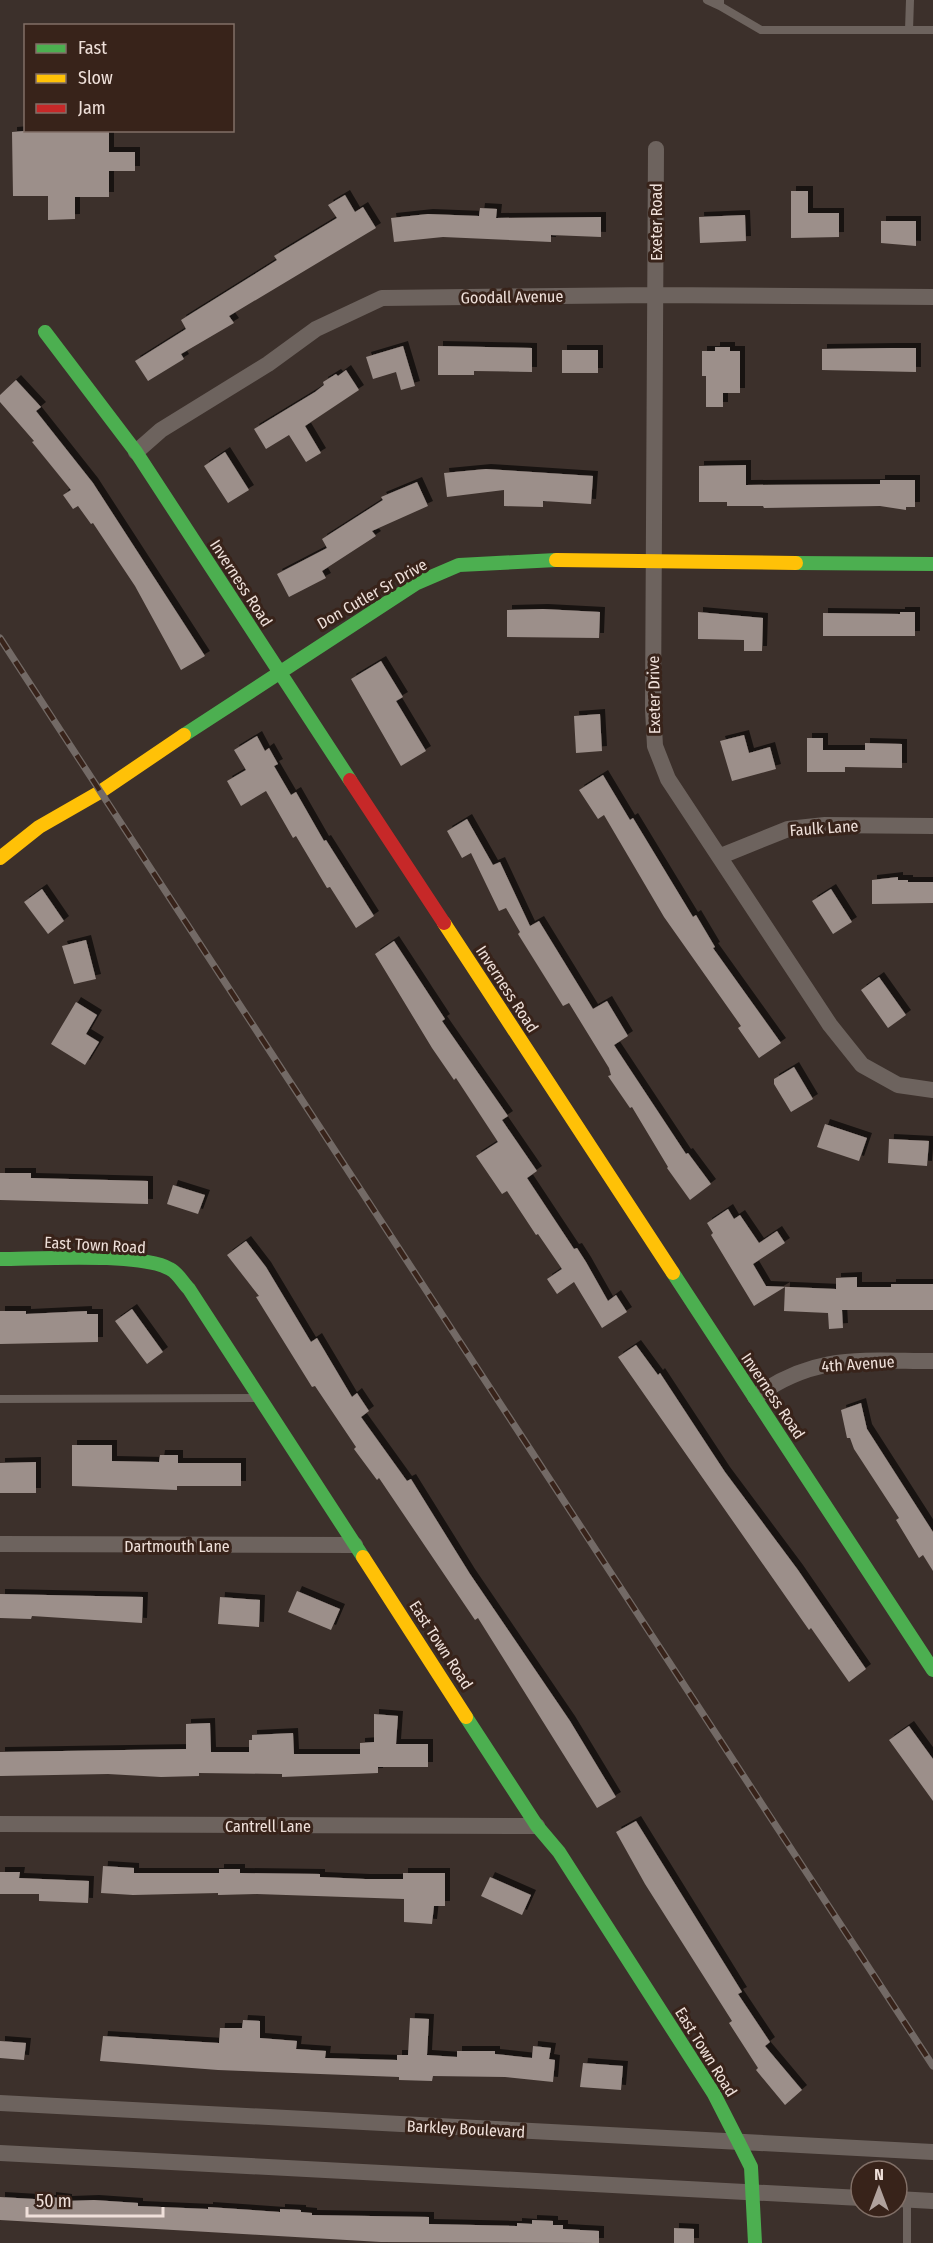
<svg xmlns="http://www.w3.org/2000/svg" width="933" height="2243" viewBox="0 0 933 2243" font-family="'Fira Sans Condensed',sans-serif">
<defs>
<filter id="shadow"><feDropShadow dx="5" dy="-5" stdDeviation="0" flood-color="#0009"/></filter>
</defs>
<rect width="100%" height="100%" fill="#3c302b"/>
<path fill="#9c8f8a" filter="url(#shadow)" d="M36,130H109V152H135V171H109V197H75V219L48,220V196H13L12,132Z
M791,191H808V213H839V237L791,238Z
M345,195L355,212L363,207L376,228L229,316L234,323L181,354L184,359L148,381L135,361L186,329L181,320L277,260L274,256L337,218L328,205Z
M480,208L497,209L496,218L601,217V237L551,235V242L443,237L394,242L391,218L428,214L479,216Z
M745,215L746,241L700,243L699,217Z
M881,221H916V246L881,243Z
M403,346L415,386L401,390L396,372L373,379L366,357Z
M438,346L532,348V372L474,371V375H438Z
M715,347H730V351H740V393H723V407H706V376H702V351H715Z
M891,348H916V372L822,370V349Z
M562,350H598V373H562Z
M346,370L359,390L305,426L321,453L306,462L289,435L266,449L254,429L315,392L324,385L323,382L336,374L338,376Z
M16,380L41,407L36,411L93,483L205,656L181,670L135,586L93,523L91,524L78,506L73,509L63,495L71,490L32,442L34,441L0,402V395Z
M225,452L249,490L228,503L204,466Z
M746,465V485L880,484V480H915V507H906V510L880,506L764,508L763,506H727V502H699V466Z
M486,469L593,476L591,504L543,501V507L504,506V490L447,497L444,473Z
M417,482L428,506L372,531L376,536L322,571L326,578L289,597L277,574L327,548L322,539L383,500L381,497Z
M543,609L600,612L599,638L507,637V610Z
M698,612L763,618L762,651H744V640L698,639Z
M900,612H915V636H823V613L900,614Z
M381,661L403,697L396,701L426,751L401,766L351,679Z
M600,714L602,751L576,753L574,716Z
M744,735L749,753L770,747L776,769L732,781L720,741Z
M257,736L265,751L269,748L278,764L274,766L291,795L296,792L324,841L326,840L374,916L356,928L330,887L327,888L296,836L293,838L266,791L241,806L227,781L246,770L234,750Z
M807,738H823V750H865V743L902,744V768L845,767V772H807Z
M603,775L630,820L633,818L693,917L696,915L715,947L713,948L781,1043L759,1058L738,1028L741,1026L664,917L604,815L598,819L579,790Z
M467,819L493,865L500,862L530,926L539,921L593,1009L607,1001L628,1036L614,1045L686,1154L688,1153L711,1184L690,1200L667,1168L668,1167L632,1107L630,1108L608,1076L611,1075L609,1068L569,1003L563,1006L518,934L520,932L506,908L499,911L471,853L462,858L447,831Z
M898,877V880H908V882H933V903L872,904V880Z
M42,889L64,921L48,934L24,902Z
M831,889L852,922L833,934L812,901Z
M86,940L96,979L74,984L62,946Z
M394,941L445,1019L442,1021L508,1116L502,1120L537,1171L527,1178L574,1249L577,1248L586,1262L608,1301L616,1295L627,1312L602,1328L574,1282L557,1294L547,1279L562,1269L538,1234L536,1235L507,1191L502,1194L476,1156L498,1142L456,1078L454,1080L432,1048L375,954Z
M879,977L906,1015L888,1028L861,990Z
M76,1002L97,1015L86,1034L99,1042L85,1065L51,1044Z
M794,1067L813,1099L791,1112L774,1084V1079Z
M825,1124L867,1138L859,1161L817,1147Z
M889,1139L929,1141L927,1166L888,1163Z
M0,1173H31V1178L148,1181V1204L0,1200Z
M173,1185L205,1195L198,1214L167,1204Z
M728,1209L734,1219L740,1215L759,1243L777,1231L785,1243L753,1264L766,1286L836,1289V1278L857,1277V1287H891V1284H933V1310H842L843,1328L829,1329L828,1313L784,1311L785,1287L754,1306L711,1235L713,1233L707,1223Z
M246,1241L266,1267L311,1342L317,1338L352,1397L357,1393L369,1411L361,1417L407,1481L411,1479L470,1574L570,1721L616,1797L597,1808L478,1618L475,1620L379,1478L377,1480L354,1449L356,1447L315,1386L312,1387L256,1297L259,1296L227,1255Z
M132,1309L163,1352L147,1364L115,1321Z
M0,1311H26V1314L87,1311V1314H98V1342L0,1344Z
M636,1345L658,1375L660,1373L725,1472L798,1570L866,1669L849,1682L811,1628L809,1630L618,1357Z
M861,1403L867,1429L933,1532V1571L923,1555L919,1558L896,1520L899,1518L854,1449L850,1438H847L841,1410Z
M72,1445H112V1461L159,1462L160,1455H178V1463H241V1486H177V1490L72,1486Z
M36,1462V1493H0V1463Z
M297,1591L340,1609L331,1630L288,1612Z
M0,1594L143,1597L142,1623L32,1616L31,1619L0,1618Z
M220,1597L260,1600L259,1627L218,1624Z
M374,1714L398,1716L396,1744H428V1767H378V1773L282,1777V1774L199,1773V1776L161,1777L108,1774L0,1776V1752L186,1749V1724L210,1723L211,1752H249V1740H252V1735L293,1733L294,1754H360V1743L374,1742Z
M909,1726L933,1759V1801L889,1740Z
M636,1821L742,1992L738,1994L770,2042L765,2046L802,2090L785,2105L756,2070L758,2068L729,2023L732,2021L645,1884L616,1832Z
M103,1866L134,1868V1873H219V1869H240V1873L320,1874V1877L365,1879H403V1873H445V1906H434L432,1924L404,1922V1899L257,1894L218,1895V1893L133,1895L101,1893Z
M0,1872H20L19,1878L89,1881L88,1903L39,1901V1894H0Z
M490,1877L531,1895L522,1915L481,1896Z
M410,2018L429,2019L427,2055L457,2057V2051H495V2054L532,2058L533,2046L551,2048L549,2059L555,2060L553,2082L505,2077L433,2076L432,2081L399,2080V2077L218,2070L100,2061L103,2036L219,2043L220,2028H242L243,2020L260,2021V2038L297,2041L296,2049L326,2051L325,2058L397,2060V2055H408Z
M0,2041L26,2043L24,2060L0,2058Z
M583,2063L623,2066L621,2090L580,2087Z
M0,2197L51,2200V2197L67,2199V2201L94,2200L138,2203V2206L208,2209V2207L280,2212V2209L301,2210V2212L312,2213V2215L429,2217V2224L517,2226V2223L532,2224V2220L553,2221V2225H563V2229L599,2231V2243L381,2242L0,2220Z
M674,2228L694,2229V2243H674Z"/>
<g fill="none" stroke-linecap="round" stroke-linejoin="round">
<path stroke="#6d635e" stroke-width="8" d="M707,0L720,6
M720,0V6L761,30H933
M909,30L910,0
M0,1399L258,1398
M907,2243V2200"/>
<path stroke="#6d635e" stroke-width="16" d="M656,149L653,709L655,746L668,779L830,1025L862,1065L898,1085L933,1090
M136,452L161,430L268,364L316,329L382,298L656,295L933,297
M721,856L788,829L825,825L933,826
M755,1397C815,1353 863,1361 933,1361
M0,1544L355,1545
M0,1824L537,1826
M0,2103L933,2152
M0,2153L861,2198
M897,2199L933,2201"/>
<path stroke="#4caf50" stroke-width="14" d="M45,332L136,452L350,780
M796,563L933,564
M184,735L417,583L459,565L556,560
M0,1259C37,1259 140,1252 170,1269C178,1273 183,1283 189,1289L363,1557
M673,1273L933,1670
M466,1717L537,1826L559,1852L714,2094L739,2143L751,2167L755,2243"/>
<path stroke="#ffc107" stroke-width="14" d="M556,560L796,563
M0,858L39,827L100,792L184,735
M444,923L673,1273
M363,1557L466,1717"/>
<path stroke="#c62828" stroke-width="14" d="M350,780L444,923"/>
<g stroke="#736a66" stroke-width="7">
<path id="rail" d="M0,638L933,2066"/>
</g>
<use href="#rail" stroke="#38231a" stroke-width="4.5" stroke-dasharray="14" stroke-linecap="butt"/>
</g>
<g text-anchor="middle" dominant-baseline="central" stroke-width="6" stroke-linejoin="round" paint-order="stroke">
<g font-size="16" fill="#efe0da" stroke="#38231a">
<text transform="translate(656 222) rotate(-90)">Exeter Road</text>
<text transform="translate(512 297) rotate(-1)">Goodall Avenue</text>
<text transform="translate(241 583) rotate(57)">Inverness Road</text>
<text transform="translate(372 594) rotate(-30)">Don Cutler Sr Drive</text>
<text transform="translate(654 695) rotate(-91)">Exeter Drive</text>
<text transform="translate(824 828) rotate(-4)">Faulk Lane</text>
<text transform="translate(507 989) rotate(57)">Inverness Road</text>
<text transform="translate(95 1245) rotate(3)">East Town Road</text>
<text transform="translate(858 1364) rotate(-4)">4th Avenue</text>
<text transform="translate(773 1396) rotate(56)">Inverness Road</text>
<text x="177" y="1546">Dartmouth Lane</text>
<text transform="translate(441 1645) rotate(57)">East Town Road</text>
<text x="268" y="1826">Cantrell Lane</text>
<text transform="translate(706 2052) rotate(58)">East Town Road</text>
<text transform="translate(466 2129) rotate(3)">Barkley Boulevard</text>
</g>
</g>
<rect x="24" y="24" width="210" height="108" fill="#38231a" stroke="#816f67" stroke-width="1.5"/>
<rect x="36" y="44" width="30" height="9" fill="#4caf50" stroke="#816f67" stroke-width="1.5"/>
<text x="78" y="54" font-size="18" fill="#efe0da">Fast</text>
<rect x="36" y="74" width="30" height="9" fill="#ffc107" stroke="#816f67" stroke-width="1.5"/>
<text x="78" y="84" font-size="18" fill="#efe0da">Slow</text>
<rect x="36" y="104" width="30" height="9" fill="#c62828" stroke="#816f67" stroke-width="1.5"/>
<text x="78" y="114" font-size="18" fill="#efe0da">Jam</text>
<g transform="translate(879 2189)"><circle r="28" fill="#38231a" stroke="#816f67" stroke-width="1.5"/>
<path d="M0-4.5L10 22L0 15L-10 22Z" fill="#b0a29d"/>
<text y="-9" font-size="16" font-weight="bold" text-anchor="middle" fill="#efe0da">N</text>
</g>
<path d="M27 2207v9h136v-9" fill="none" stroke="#efe0da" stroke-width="3"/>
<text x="36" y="2207" font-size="18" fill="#efe0da" stroke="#38231a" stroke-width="4.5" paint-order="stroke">50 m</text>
</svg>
